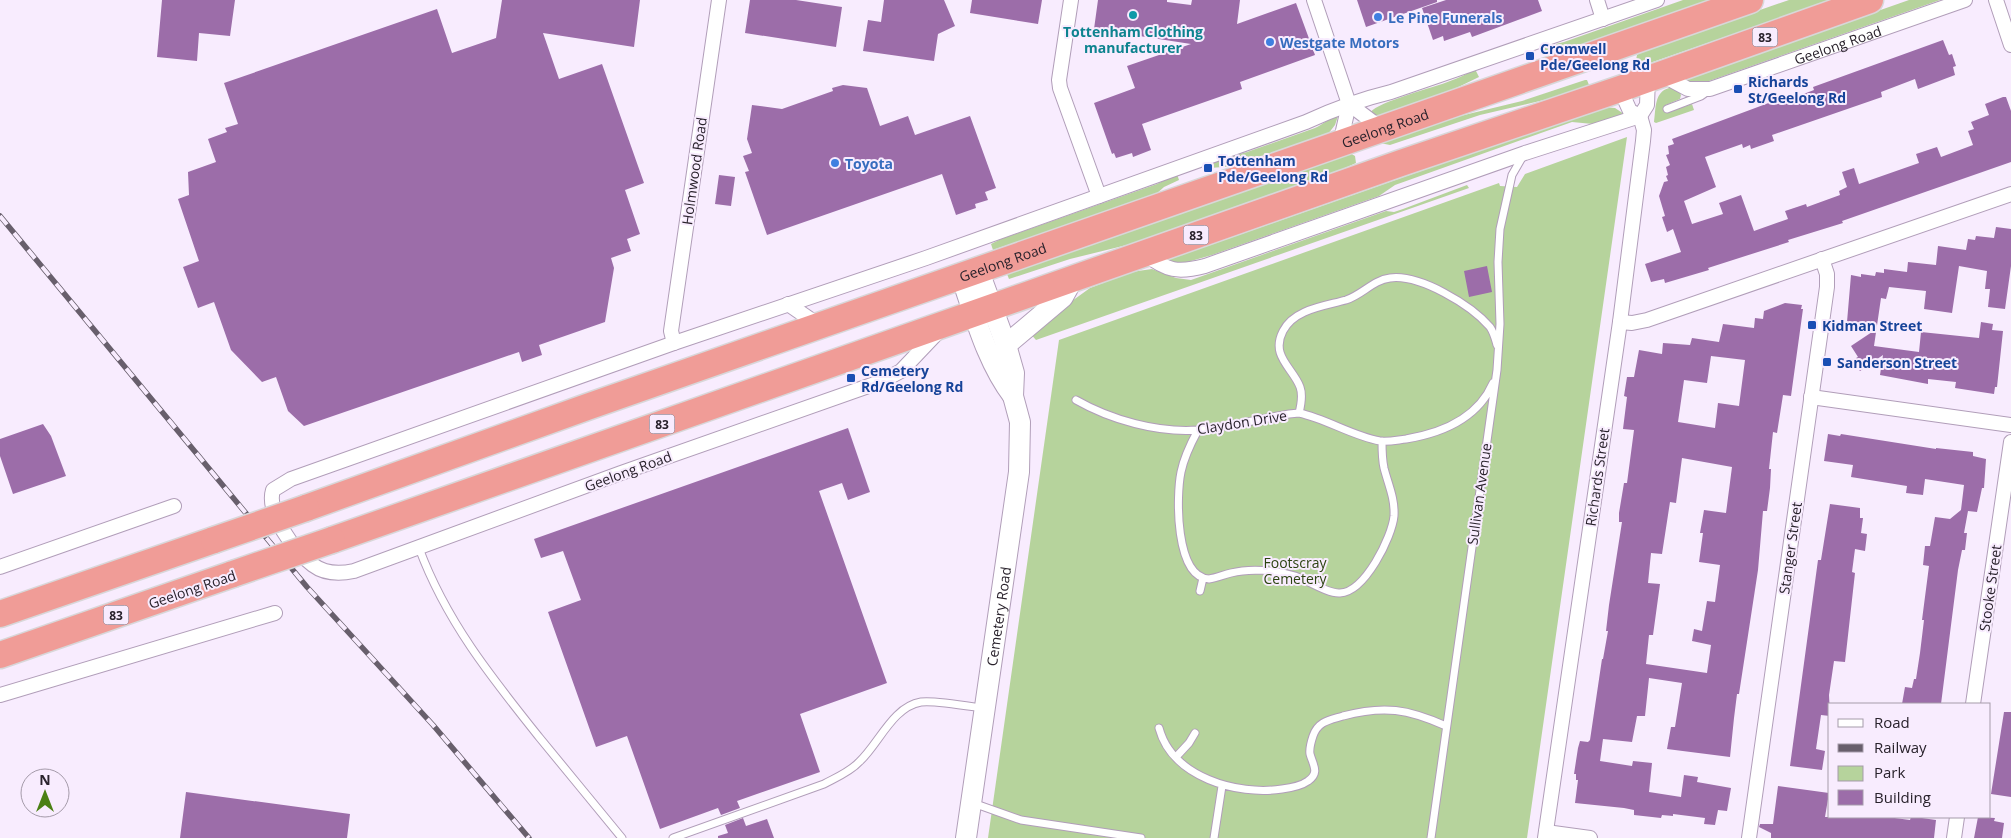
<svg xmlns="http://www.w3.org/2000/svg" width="2011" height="838" viewBox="0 0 2011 838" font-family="'Open Sans',sans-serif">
<rect width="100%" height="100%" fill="#f8ecfe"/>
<path fill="#b6d39c" d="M1683,0H1713L1563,52H1545L1543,47L1564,42Z
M1789,0H1832L1647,64L1641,65L1636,60L1637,55L1642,51Z
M1909,0H1940L1709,81L1686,82L1684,79Z
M1475,69L1479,77L1446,93L1388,114L1374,116L1371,112C1377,102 1436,87 1450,81C1459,78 1467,74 1475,69Z
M1585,80H1587L1589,85L1548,99L1480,115L1390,145L1380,143L1456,117L1522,101Z
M1669,88C1674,88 1679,90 1681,95L1680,99L1666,105L1668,112L1692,104L1694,110L1656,123L1654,122C1656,109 1654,92 1669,88Z
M1603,107L1615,108L1624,114L1593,124L1572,122L1395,185L1379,196L1212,255L1184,263H1169L1170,259Z
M1338,116L1335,125L1328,134L1236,166L1210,168L1208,163L1247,152L1315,128C1324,124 1328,118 1338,116Z
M1627,137L1527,838H988L1059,340L1499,183L1500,186L1517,187L1525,174Z
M1350,153L1355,156L1356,163L1334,173L1139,242L1070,259L1009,279L1007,274Z
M1177,174L1179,180L1164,187L1155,195L993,250L991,244L1001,239L1157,184Z
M1467,185L1469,188L1036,340L1029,332L1090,288L1131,272L1152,269L1176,278L1191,280L1386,211L1394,212L1403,209Z"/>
<path fill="#9c6da9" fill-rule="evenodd" d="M162,0H235L230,36L199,33L197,61L157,57Z
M502,0H640L634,47L543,33L559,79L602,64L644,183L625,190L640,234L627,239L631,251L611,258L614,268L605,322L539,345L542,355L522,362L519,352L304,426L288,411L276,377L262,382L231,350L214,302L198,308L183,267L199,261L178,199L189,195L188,172L216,162L208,139L227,132L225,128L238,124L224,83L437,9L452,53L496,38Z
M750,0H796L842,7L836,47L745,33Z
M884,0H944L955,26L938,34L934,61L863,51L868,20L881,22Z
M972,0H1042L1038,24L970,13Z
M1098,0H1167V2L1191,5L1192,0H1240L1237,24L1296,3L1315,55L1240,82L1242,89L1142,124L1151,150L1133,157L1132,153L1116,158L1114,153L1112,154L1094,103L1135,88L1127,66L1191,44L1094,29Z
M1357,0H1437V2L1366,27Z
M1446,0H1538L1542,11L1472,37L1470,32L1444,41L1443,36L1433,40L1422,8Z
M1943,40L1949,55L1952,54L1956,66L1953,67L1955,75L1918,89L1915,79L1881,92L1882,97L1772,135L1774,141L1751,149L1750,145L1743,148L1742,144L1705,157L1716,187L1684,201L1692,224L1723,214L1719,203L1741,195L1754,231L1788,219L1785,211L1806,204L1807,207L1840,195L1839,191L1847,187L1842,172L1854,168L1859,184L1919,163L1916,154L1937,147L1941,157L1973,145L1968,131L1974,129L1971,122L1989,115L1985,104L2003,97H2006L2011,111V162L1842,221L1843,223L1788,240L1789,242L1708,268L1709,270L1665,283L1664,279L1651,282L1645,264L1681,252L1673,229L1667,232L1662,217L1665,216L1659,196L1664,182L1668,181L1666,176L1668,175L1666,167L1670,165L1666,155L1669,154L1668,146L1674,144L1672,139L1785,97L1792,96L1793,98L1814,90L1813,87Z
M843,85L867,88L880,126L908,116L915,135L970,116L996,188L985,192L988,200L975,204L976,208L956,215L942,174L767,235L745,172L749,171L743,156L752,153L747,139L752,105L782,109L833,91L832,88Z
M719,175L735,177L731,206L715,204Z
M1996,227L2011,229V266L2005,309L1988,307L1990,289H1985L1987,271L1959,266L1952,313L1924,309L1926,291L1889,287L1886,299L1881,298L1874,346L1919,352L1921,332L1979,338L1981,322L1993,324L1992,330L2003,331L1997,387H1995L1994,394L1955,388L1956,382L1928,379V384L1880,375L1883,355L1860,371L1852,360L1858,357L1851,346L1875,330L1851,327V323L1847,322L1851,275L1861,277V274L1875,276L1876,272L1884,273V269L1907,272L1908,262L1936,265L1938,246L1966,250L1968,239L1975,240L1976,236L1994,238Z
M1487,266L1492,292L1469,297L1464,271Z
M1785,303L1802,305L1801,309H1803L1791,396L1783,395L1777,433L1773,432L1769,469H1771L1770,488L1767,511H1763L1758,570L1739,694H1737L1734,718L1730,757L1667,749L1671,727H1675L1682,683L1649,678L1645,716H1637L1632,742L1603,739L1600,761L1632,766L1633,761L1652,763L1649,792L1681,797L1684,775L1698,777L1697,782L1731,788L1727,811L1718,810L1715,825L1704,824L1705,818L1673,814V816L1662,815L1661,818L1634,815V810L1624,808L1575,803L1578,780H1576V774H1574L1578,748L1580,741L1588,742L1590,740L1602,659H1603L1608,631H1606L1609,605L1622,522H1619V513L1624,483H1627L1634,430L1623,429L1627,397L1624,396L1627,377H1634L1639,350L1662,354L1663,343L1690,345L1692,338L1719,342L1723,324L1754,328L1755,318L1763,319L1764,311ZM1711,356L1745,360L1739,406L1718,403L1715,428L1678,422L1684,380L1707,383ZM1682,458L1732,467L1726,513L1704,510L1700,533H1703L1699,562L1720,565L1715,602L1707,601L1702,631L1694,629L1692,641L1711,645L1707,673L1646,664L1649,635H1653L1660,584L1648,583L1651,553L1662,554L1670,502L1676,503Z
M43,424L51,436L66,476L13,494L0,456V439Z
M848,428L870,492L848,500L842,483L819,491L887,683L800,714L820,772L737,801L740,808L721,815L718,808L660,829L627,736L596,747L548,612L581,600L563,551L541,558L534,539Z
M1828,434L1840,436L1841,434L1936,449V448L1973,452V456L1986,459L1984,488H1982L1977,512L1968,511L1964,533H1967L1965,550H1962L1958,570L1941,704H1902L1905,687L1912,688L1914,679H1916L1920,653L1924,620H1922L1929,566L1923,565L1925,546H1930L1935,517L1950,519L1961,510L1964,485L1925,479L1923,495L1906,493L1907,486L1851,477L1853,465L1824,461Z
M1830,504L1860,508V518H1863L1861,533L1867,534L1865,551L1855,549L1852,572L1855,573L1845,662L1834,661L1829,695L1830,716L1821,715L1816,749L1825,751L1822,770L1790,766L1818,560H1821Z
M2004,712H2011V797L1991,794Z
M1778,786L1829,793L1825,817H1887L1910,820L1911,817H1915L1936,820L1934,838H1771V833L1759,827L1760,824H1773Z
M186,792L350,814L347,838H180Z
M1978,817L1995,818L1994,821L2004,823L2002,838H1974Z
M743,818L746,826L767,819L774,838H718V836L728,833L725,825Z"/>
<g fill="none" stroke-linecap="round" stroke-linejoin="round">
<g stroke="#b19eb9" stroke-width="9">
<path id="lane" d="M1667,109L1701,96L1708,91
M1076,400C1111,420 1158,433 1198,430C1229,427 1259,419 1289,414L1299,413C1327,419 1352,436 1380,441C1389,442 1397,440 1406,439C1442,433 1478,418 1493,383
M1299,413C1301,405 1303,395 1300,387C1293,368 1270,356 1283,331C1294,309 1325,306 1346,300C1362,295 1373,280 1390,278C1420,274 1471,305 1490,327C1494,333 1495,338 1497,345
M1198,430C1191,443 1184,457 1181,472C1176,496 1175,577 1209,579C1216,578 1223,575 1231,573C1250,568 1275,570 1295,576C1307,580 1328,594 1340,593C1365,592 1392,537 1394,516C1395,498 1388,484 1384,468C1382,459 1382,450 1382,441
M419,548C446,621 491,677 539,737C567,771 594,804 622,838
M1200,591L1203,578
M1159,728C1172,777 1237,796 1282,789C1290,788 1301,786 1308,781C1320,773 1313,765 1310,754C1309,748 1311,742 1313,736C1318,721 1330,720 1343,716C1384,705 1408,709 1446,726
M1176,757L1189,743L1195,733
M973,803L1021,820L1141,838
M673,838L824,784C835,778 850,772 859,762C879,744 892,707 921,702C933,700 968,706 982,708
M1214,838L1222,786
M1431,838L1497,370L1500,324L1498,262L1500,229L1512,175L1523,156"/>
</g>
<g stroke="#b19eb9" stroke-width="16">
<g id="street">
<path d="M1071,0L1059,80L1060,88L1099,196"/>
<path d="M1314,0L1349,104L1340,144"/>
<path d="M1597,0L1603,19"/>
<path d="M1996,0L2011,45"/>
<path id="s1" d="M1660,74L1688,89H1710L1965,0"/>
<path d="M1620,89L1630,111L1640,116"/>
<path d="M1349,104L1382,129"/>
<path d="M1640,116L1647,105L1648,78"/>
<path d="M1145,254C1167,271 1178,273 1205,266L1525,153L1640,116"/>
<path d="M788,304L820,326"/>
<path d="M1620,322L1632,323L1647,320L2011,194"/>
<path d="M939,331L901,371L880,382L621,473L354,571C340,574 325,574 313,565C294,551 266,513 273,490L291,479L674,343L926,258L1306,122C1334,109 1362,99 1391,92L1657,0"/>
<path d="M674,343L671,331L719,0"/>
<path d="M1811,397L2011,425"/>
<path d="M0,567L174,506"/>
<path d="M0,695L275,613"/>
<path d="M1973,704L2011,442"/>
<path d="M1546,832L1590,838"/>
<path d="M1545,838L1620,322L1643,141L1644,130L1640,116"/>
<path d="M1749,838L1827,287V274L1822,259"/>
<path d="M1954,838L1957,817"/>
</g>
</g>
<g stroke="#b19eb9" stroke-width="22">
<g id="secondary">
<path d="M961,276C975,316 987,362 1013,396"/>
<path d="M1006,345L1063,297L1073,279"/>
<path id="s2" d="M966,838L1019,472L1020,422L1013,396L1014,373L1006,345L978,269"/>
</g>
</g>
<g stroke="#d8d7d9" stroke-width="29">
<g id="highway">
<path id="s3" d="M306,508L587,407L1750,0"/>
<path d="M332,540L1401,163L1620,89L1870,0"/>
<path d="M0,614L214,540"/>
<path d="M0,655L233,574"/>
</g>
</g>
<use href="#lane" stroke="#fff" stroke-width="7"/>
<use href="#street" stroke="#fff" stroke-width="14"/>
<use href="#secondary" stroke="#fff" stroke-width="20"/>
<use href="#highway" stroke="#f09c97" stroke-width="26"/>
<g stroke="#685f6c" stroke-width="5.5">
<path id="rail" d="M0,216L307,587L433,725L529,838"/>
</g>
<use href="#rail" stroke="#f8ecfe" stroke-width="4" stroke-dasharray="11" stroke-linecap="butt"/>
<g stroke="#d8d7d9" stroke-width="29" stroke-linecap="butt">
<path id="highway-bridge" d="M214,540L306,508
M233,574L332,540"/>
</g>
<use href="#highway-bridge" stroke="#f09c97" stroke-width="26"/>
</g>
<circle fill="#0f9aa8" stroke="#f8ecfe" stroke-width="2" cx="1133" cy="15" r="5"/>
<g fill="#3f7fe0" stroke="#f8ecfe" stroke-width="2">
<circle cx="1378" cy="17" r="5"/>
<circle cx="1270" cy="42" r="5"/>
<circle cx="835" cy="163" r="5"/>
</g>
<g fill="#1a4fb4" stroke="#f8ecfe" stroke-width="2">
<rect x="1525" y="51" width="10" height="10" rx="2.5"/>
<rect x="1733" y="84" width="10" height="10" rx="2.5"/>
<rect x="1203" y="163" width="10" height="10" rx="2.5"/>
<rect x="1807" y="320" width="10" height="10" rx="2.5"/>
<rect x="1822" y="357" width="10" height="10" rx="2.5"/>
<rect x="846" y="373" width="10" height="10" rx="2.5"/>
</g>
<g text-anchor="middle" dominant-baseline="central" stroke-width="4" stroke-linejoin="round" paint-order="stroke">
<g fill="#f8ecfe" stroke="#675f6b" stroke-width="1">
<rect x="1752.5" y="27.5" width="25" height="19" rx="4"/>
<rect x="1183.5" y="225.5" width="25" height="19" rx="4"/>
<rect x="649.5" y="414.5" width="25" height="19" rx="4"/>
<rect x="103.5" y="605.5" width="25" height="19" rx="4"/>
</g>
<g font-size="12" font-weight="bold" fill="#29222c">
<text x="1765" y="37">83</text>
<text x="1196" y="235">83</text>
<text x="662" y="424">83</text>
<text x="116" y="615">83</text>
</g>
<g font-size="14" font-weight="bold" fill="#366cbe" stroke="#f8ecfe" text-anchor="start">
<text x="1388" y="17">Le Pine Funerals</text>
<text x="1280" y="42">Westgate Motors</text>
<text x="845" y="163">Toyota</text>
</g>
<g font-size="14" font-weight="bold" fill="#0d838f" stroke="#f8ecfe">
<text x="1133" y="31">Tottenham Clothing<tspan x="1133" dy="16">manufacturer</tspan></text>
</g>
<g font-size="14" fill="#29222c" stroke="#f8ecfe">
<text stroke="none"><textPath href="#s1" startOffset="189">Geelong Road</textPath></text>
<text stroke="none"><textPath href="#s3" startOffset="1144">Geelong Road</textPath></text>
<text transform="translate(694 171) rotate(-82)">Holmwood Road</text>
<text stroke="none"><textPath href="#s3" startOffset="739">Geelong Road</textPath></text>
<text transform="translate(1242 422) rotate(-9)">Claydon Drive</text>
<text transform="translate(628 471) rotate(-20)">Geelong Road</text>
<text transform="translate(1597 477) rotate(-82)">Richards Street</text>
<text transform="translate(1479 494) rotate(-82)">Sullivan Avenue</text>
<text transform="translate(1790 548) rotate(-82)">Stanger Street</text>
<text transform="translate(1990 588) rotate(-82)">Stooke Street</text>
<text transform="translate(192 589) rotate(-19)">Geelong Road</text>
<text stroke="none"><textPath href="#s2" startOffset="224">Cemetery Road</textPath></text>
</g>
<g font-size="14" font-weight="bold" fill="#164399" stroke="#f8ecfe" text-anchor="start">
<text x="1540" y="48">Cromwell<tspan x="1540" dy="16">Pde/Geelong Rd</tspan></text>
<text x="1748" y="81">Richards<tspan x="1748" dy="16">St/Geelong Rd</tspan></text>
<text x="1218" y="160">Tottenham<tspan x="1218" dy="16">Pde/Geelong Rd</tspan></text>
<text x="1822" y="325">Kidman Street</text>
<text x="1837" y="362">Sanderson Street</text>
<text x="861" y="370">Cemetery<tspan x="861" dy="16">Rd/Geelong Rd</tspan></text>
</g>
<g font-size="14" fill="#2c4311" stroke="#f8ecfe">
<text x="1295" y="562">Footscray<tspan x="1295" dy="16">Cemetery</tspan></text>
</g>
</g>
<rect x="1828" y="703" width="162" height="115" fill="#f8ecfe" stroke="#a59baa"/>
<rect x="1838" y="719" width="25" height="8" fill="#ffffff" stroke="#a59baa"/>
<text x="1874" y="728" font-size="15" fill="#29222c">Road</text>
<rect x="1838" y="744" width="25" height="8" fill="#685f6c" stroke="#a59baa"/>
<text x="1874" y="753" font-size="15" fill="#29222c">Railway</text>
<rect x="1838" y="766" width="25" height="15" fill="#b6d39c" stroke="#a59baa"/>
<text x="1874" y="778" font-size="15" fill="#29222c">Park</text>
<rect x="1838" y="790" width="25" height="15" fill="#9c6da9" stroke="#a59baa"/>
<text x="1874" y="803" font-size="15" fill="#29222c">Building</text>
<g transform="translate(45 793)"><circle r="24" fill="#f8ecfe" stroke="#a59baa"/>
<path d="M0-4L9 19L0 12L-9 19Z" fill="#4b8015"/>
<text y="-8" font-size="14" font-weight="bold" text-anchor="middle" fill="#29222c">N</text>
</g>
</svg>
